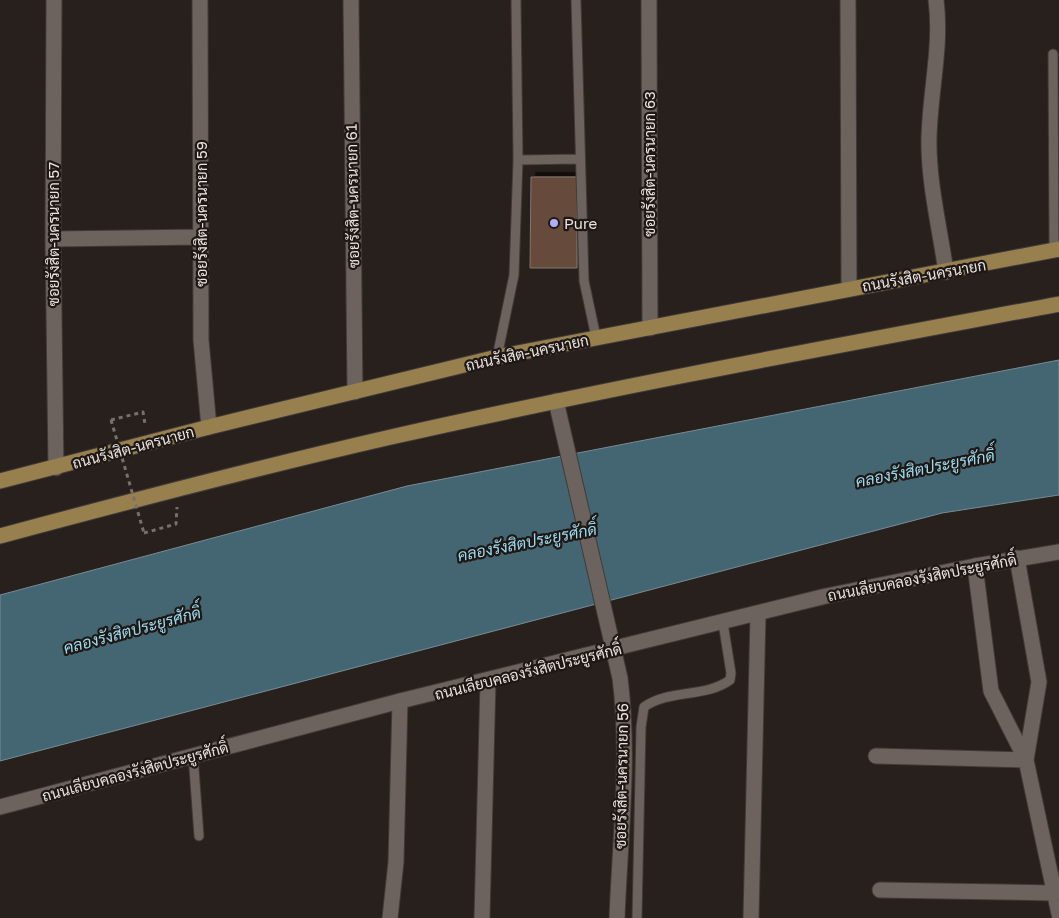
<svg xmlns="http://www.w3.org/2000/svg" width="1059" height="918" viewBox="0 0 1059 918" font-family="'Golos Text',Sarabun,sans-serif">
<defs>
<filter id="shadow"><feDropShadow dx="4.5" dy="-4.5" stdDeviation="0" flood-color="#0009"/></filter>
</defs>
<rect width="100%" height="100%" fill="#28201c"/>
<path fill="#446673" stroke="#768c94" d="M1059,360V495L942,513L0,761V595L407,486Z"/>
<path fill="#664b3c" stroke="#817873" filter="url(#shadow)" d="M531,177H577V268H530Z"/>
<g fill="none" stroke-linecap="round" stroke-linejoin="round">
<g stroke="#413a37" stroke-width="11">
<path id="lane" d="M576,0L584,281L596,337
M1053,54L1054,250
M518,160L580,159
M497,357L514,275L518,160L516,0
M193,755L199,836
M637,918L641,727L644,707C669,689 705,698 730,680L731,673L723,623"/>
</g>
<g stroke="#413a37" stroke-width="17">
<path id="street" d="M54,0L53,239L56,468
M200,0L201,340L209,427
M351,0L355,392
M649,0L650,328
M848,0L849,289
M936,0C942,46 930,91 929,138C928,181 940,229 946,272
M53,239L200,237
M1017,558L1039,682L1026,760
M975,566L991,691L1026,760L1059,914
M876,756L1026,760
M880,890L1055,893
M390,918L396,862L400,701
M482,918L488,681
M751,918L758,614"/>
</g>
<g stroke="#413a37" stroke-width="17">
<path id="secondary" d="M556,401L620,678C630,756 620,839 617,918
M0,807L400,701L826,596L975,566L1059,552"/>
</g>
<g stroke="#413a37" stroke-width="17">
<path id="primary" d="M0,481L209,427L497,357L1059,249
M0,536C130,501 260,467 391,437C612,387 836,346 1059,304"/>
</g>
<path stroke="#77706d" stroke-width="3" stroke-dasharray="4 4" stroke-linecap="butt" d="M111,420L143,412L145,424
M144,533L176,524L177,507"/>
<use href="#lane" stroke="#6c635e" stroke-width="9"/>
<use href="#street" stroke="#6c635e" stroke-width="15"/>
<use href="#secondary" stroke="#6c635e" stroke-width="15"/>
<use href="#primary" stroke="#97804e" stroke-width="15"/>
<path stroke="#77706d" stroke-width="3" stroke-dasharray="4 4" stroke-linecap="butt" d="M111,420L144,533"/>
</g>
<circle fill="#b0aefa" stroke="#1e1713" stroke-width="2" cx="554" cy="223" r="5"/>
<g text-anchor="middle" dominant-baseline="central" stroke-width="4.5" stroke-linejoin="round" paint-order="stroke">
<g font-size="15" fill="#e9e4e1" stroke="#1e1713">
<text transform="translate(649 164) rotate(-90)">ซอยรังสิต-นครนายก 63</text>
<text transform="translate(352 196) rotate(-91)">ซอยรังสิต-นครนายก 61</text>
<text transform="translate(201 214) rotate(-90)">ซอยรังสิต-นครนายก 59</text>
<text transform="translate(53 234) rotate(-90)">ซอยรังสิต-นครนายก 57</text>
<text transform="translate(924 275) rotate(-10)">ถนนรังสิต-นครนายก</text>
<text transform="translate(527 352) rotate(-12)">ถนนรังสิต-นครนายก</text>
<text transform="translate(133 447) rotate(-15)">ถนนรังสิต-นครนายก</text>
<text transform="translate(922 577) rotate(-11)">ถนนเลียบคลองรังสิตประยูรศักดิ์</text>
<text transform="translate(528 671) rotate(-14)">ถนนเลียบคลองรังสิตประยูรศักดิ์</text>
<text transform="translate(135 771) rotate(-15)">ถนนเลียบคลองรังสิตประยูรศักดิ์</text>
<text transform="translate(621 776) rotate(-89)">ซอยรังสิต-นครนายก 56</text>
</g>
<g font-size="15" fill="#e9e4e1" stroke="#1e1713" text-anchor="start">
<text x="564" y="223">Pure</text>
</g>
<g font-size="16" font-style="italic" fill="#99dbf2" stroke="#1e1713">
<text transform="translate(925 468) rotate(-11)">คลองรังสิตประยูรศักดิ์</text>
<text transform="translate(527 542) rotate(-11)">คลองรังสิตประยูรศักดิ์</text>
<text transform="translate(132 630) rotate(-15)">คลองรังสิตประยูรศักดิ์</text>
</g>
</g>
</svg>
